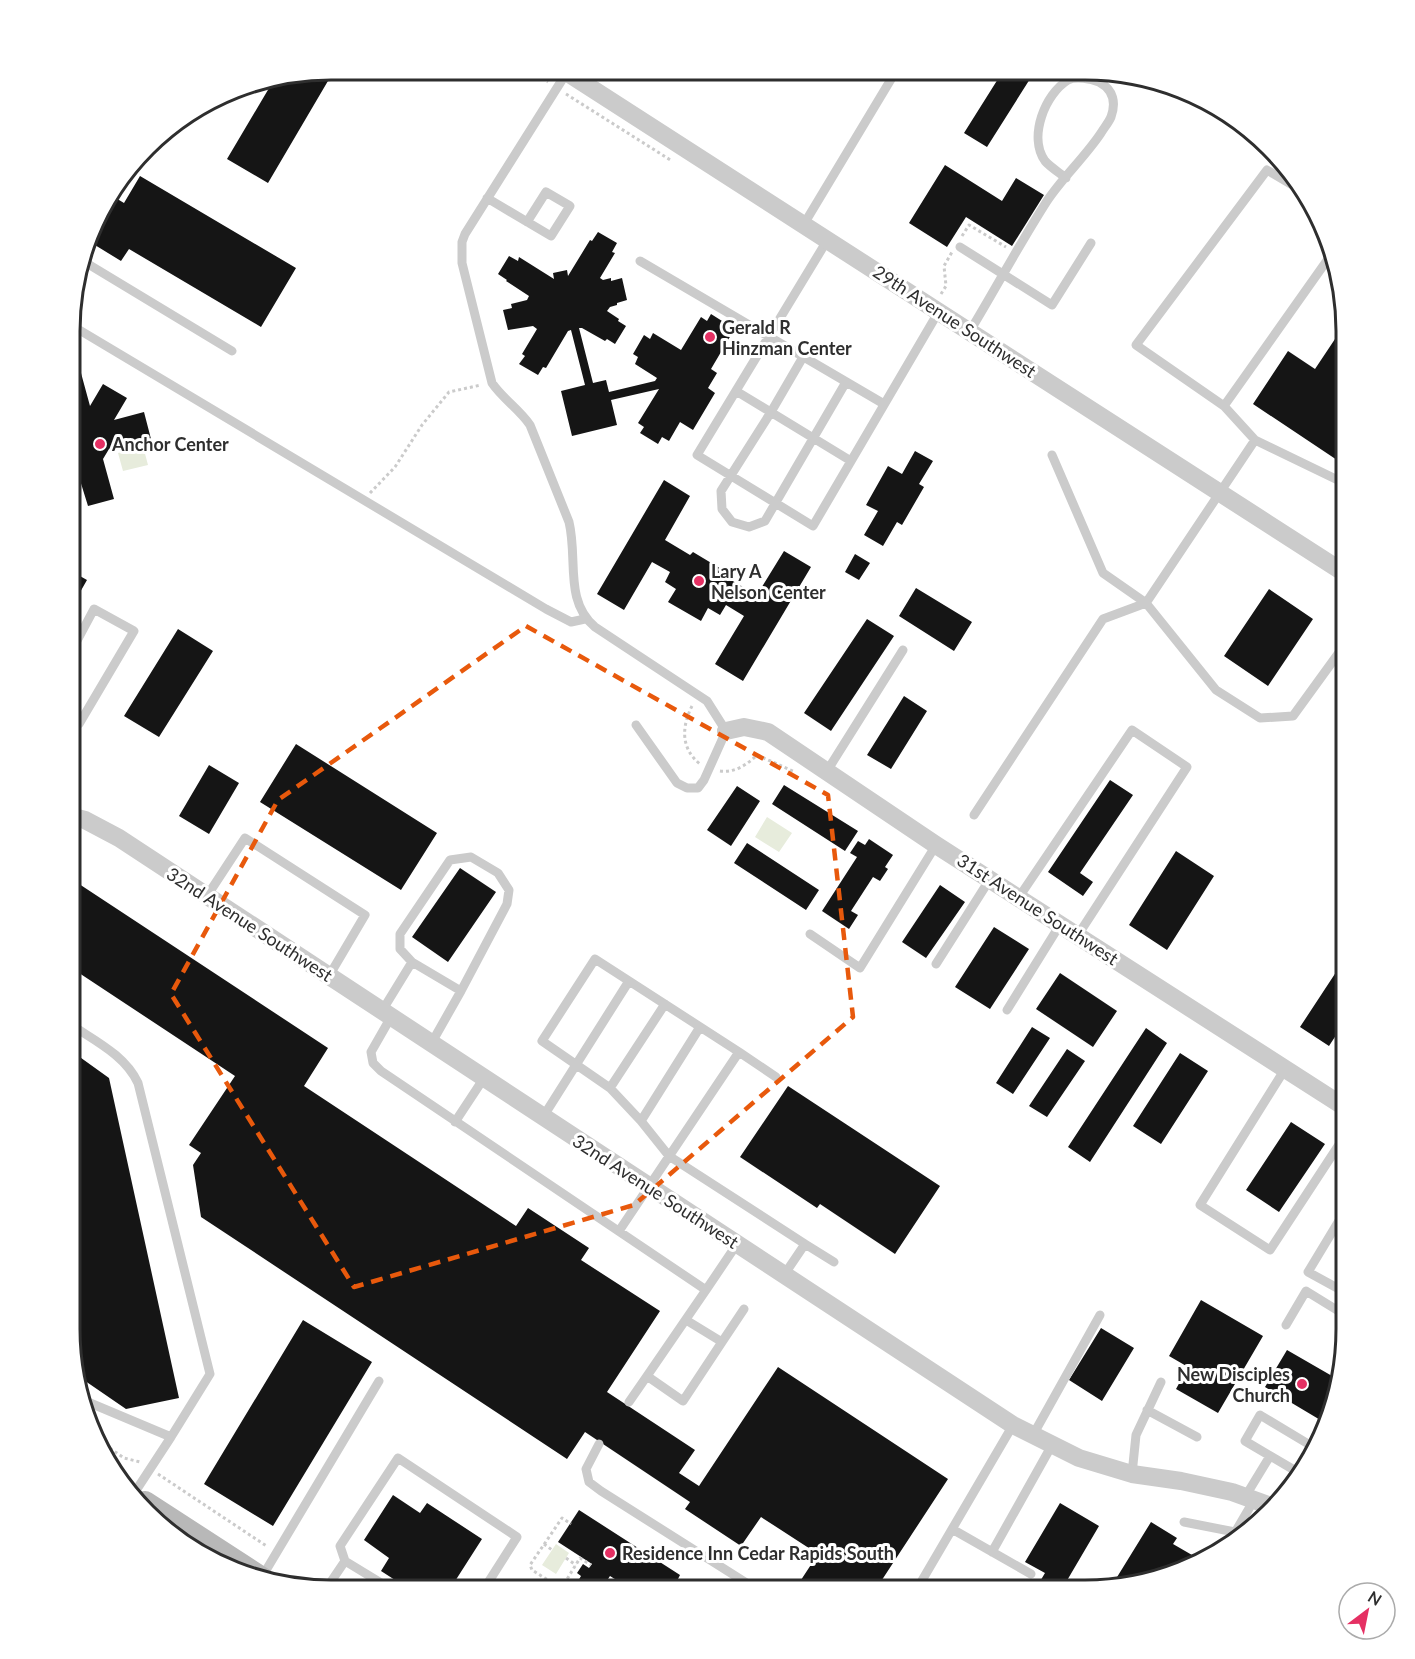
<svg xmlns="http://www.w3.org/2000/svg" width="1415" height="1659" viewBox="0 0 1415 1659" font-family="Lato,sans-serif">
<rect width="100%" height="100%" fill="#fff"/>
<path fill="#e7ecdc" d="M143,446L148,465L123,471L118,453Z
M767,817L792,833L779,852L755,837Z
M556,1544L569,1553L556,1574L542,1565Z"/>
<path fill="#151515" d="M335,69L268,183L227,159L275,78Z
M1003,71H1035L987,147L964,133Z
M945,165L1002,201L1016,178L1044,195L1012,246L966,217L947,247L909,223Z
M140,176L296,268L261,327L129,249L121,261L90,242L114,197L124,203Z
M598,232L617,243L612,252L615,253L600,278L603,280L611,278V281L622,278L627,300L617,303V305L610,307L607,311L619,319L618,321L626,326L615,344L607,339L605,341L582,328H579L593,383L606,380L609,392L655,381L657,378L635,364L638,357L633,354L644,335L650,339L653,333L681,350L701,317L707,321L711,314L730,326L726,332L731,335L711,369L717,373L708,388L715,393L693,430L680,422L669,441L662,437L658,444L640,433L644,427L638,423L659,389L611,400L617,425L572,436L561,391L585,385L571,330L568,331L546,368L543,367L538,375L519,364L525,356L522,354L537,329L533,326L508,330L503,310L512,308L511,304L527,300L529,296L506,281L507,280L498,274L509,256L518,261L519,257L554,279L553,273L567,270L568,276L590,240L592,241Z
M1345,324L1346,447L1337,460L1253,404L1288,351L1315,369Z
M81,373L90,406L103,384L127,398L114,420L144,412L151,439L109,449L103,459L114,499L88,506L79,477L71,493V375Z
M915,451L933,461L919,484L924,487L902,525L897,522L883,546L864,535L878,511L866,505L888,466L902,474Z
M664,480L690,496L665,540L690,555L693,552L733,576L731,580L757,595L784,551L811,567L743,681L715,664L744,616L726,605L720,615L708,608L701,621L668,602L676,589L665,582L670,572L652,562L624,610L597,594Z
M855,554L870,563L859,580L845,572Z
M71,571L87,580L71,608Z
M916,588L972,622L954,651L899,616Z
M1269,589L1313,619L1268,686L1224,656Z
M867,619L894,636L831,731L804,713Z
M178,629L213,651L159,737L124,716Z
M904,696L927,711L891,769L867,755Z
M296,744L437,833L401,890L260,802Z
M209,765L239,783L209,834L179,816Z
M1110,780L1133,795L1080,873L1093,882L1083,896L1048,872Z
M784,785L858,831L845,851L772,804Z
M737,786L760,801L731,846L707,830Z
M869,839L893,855L885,867L888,869L880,881L873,877L851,911L858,915L849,929L822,911L857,857L850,853L858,841L865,845Z
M747,843L819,890L806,910L734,863Z
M1176,851L1214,876L1167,950L1129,925Z
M460,868L496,892L448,962L412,937Z
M70,878L328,1048L304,1086L516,1226L528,1208L589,1248L581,1260L660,1311L607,1392L695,1450L679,1473L699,1486L778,1367L948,1479L876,1589H808L799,1583L818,1554L761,1517L741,1546L685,1509L690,1502L585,1432L567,1459L201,1217L193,1165L201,1153L189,1145L235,1076L70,967Z
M940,885L965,902L926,958L902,942Z
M994,927L1029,949L990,1009L955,987Z
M1346,957V1020L1329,1046L1300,1027Z
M1060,973L1117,1011L1093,1047L1036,1009Z
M1032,1027L1050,1038L1013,1094L996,1083Z
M1146,1028L1167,1043L1090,1162L1068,1147Z
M1067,1049L1085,1061L1047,1117L1029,1106Z
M70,1050L109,1078L179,1398L126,1409L75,1374L69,1329Z
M1180,1053L1208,1071L1161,1144L1133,1126Z
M788,1086L940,1186L895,1254L820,1204L817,1208L740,1157Z
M1291,1122L1325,1144L1279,1212L1246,1190Z
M1201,1300L1263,1336L1218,1413L1176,1389L1188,1367L1169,1356Z
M303,1320L372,1362L273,1526L204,1484Z
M1101,1328L1134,1348L1102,1401L1069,1380Z
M1287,1350L1339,1380L1332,1412L1327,1424L1265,1387Z
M393,1495L420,1513L427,1503L482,1539L450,1589H409L381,1571L389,1558L364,1540Z
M1060,1503L1099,1526L1062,1589H1038L1036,1588L1045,1573L1025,1562Z
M579,1510L680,1575L678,1579L693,1589H627L629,1588L610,1576L608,1579L611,1582L606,1589H580L575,1586L581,1576L577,1573L583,1564L589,1568L592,1564L558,1542Z
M1151,1522L1177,1538L1173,1544L1192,1555L1187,1564L1119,1584L1114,1582Z"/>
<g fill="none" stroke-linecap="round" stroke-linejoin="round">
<path stroke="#cbcbcb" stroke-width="3" stroke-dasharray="3 3" stroke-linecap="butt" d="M537,75L548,82
M566,94L672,161
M962,236L969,225L1006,247
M941,294L946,286L944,266L952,252
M370,493L395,467L422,425L449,392L481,385
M692,706C682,726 680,748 700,764
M720,771C734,773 747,765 757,755L795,772
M95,1438L124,1458L140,1462
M158,1474L268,1547
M544,1544L552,1550
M566,1558L576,1565
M561,1589L580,1558L591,1565
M562,1589L532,1570L530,1565L562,1518L571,1524
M608,1589L615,1579"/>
<path stroke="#cbcbcb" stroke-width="9" d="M567,72L465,234L462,242V263L492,383C503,399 519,409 530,425L569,522C578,559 564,601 595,627L707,701L726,731L704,780L698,788H687L677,783L636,725
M487,198L551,236L570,206L546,192L527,222
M804,224L896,71
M828,239L697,455L813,526L939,311
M960,247L1052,305L1091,243
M1333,252L1224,406L1255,440L1346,484
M83,261L232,351
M640,261L884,404
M71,325L546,609L571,622L585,619
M970,331C996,288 1020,243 1047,201C1063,177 1085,157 1101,133C1104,128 1109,122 1111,117C1116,103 1114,90 1099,82C1091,79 1076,76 1068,80C1045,94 1028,137 1045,161C1050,167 1060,173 1066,178
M803,357L771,412L721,491L722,509L732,522L749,527L765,521L846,382
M736,391L851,461
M1224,406L1136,345L1267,170L1304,192
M1052,455L1103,573L1146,603L1216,690L1260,718L1293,716L1346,643
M70,719L79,724L134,631L94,609L71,652
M827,771L903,650
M1346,811V810
M974,815L1103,619L1146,603L1255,440
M207,896L245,838L365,915L329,976
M1019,897L1132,730L1187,767L1078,935
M810,934L860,968L936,845
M412,962L400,949V934L450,860L471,857L498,873L509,890L507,904L461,991
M936,964L990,879
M1007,1010L1061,923
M382,1011L412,962L461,991L431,1044
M391,1017L371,1052L373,1063L381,1071L706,1290L737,1244
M70,1024C95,1041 125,1055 138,1083L210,1374L171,1437
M739,1052L776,1077
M1285,1069L1200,1205L1270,1250L1346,1134
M610,1088L665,1004
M543,1117L629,981
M641,1121L700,1027
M455,1122L484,1078
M619,1231C659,1172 699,1112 739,1052L595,959L542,1041L610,1088L641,1121L669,1156L805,1244L784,1275
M805,1244L834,1262
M1345,1279L1339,1289L1308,1272L1340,1219L1345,1223
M686,1320L722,1342L683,1401L647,1376L706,1290
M1286,1325L1306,1291L1345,1315
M722,1342L744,1309
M78,1396L83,1400L171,1437L135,1492
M629,1402L647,1376
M1147,1410L1197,1437
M1033,1435L1100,1315
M599,1444L586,1469L589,1482L601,1491L756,1589
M1132,1474L1136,1435L1161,1382
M1301,1474L1245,1441L1260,1415L1315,1448
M1245,1497L1270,1456
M1184,1522L1235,1532
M952,1529L1031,1574
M1230,1541L1254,1500
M992,1552L1052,1445
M262,1577L379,1381
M326,1589L345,1561
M391,1589L345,1561L340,1546L398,1458L517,1537L484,1589
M917,1589L1013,1425"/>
<path stroke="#cbcbcb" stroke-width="18" d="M563,70L1346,574
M726,731L744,727L768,732L936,845L1346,1108
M70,816L85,820L119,838L1013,1425L1079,1458L1132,1474L1181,1481L1232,1492L1268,1505"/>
<path stroke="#b8b8b8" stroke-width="24" d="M145,1503L262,1579"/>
</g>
<path fill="none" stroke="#e8590c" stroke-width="4.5" stroke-dasharray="12 8" stroke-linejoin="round" d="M526,626L828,795L853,1017L634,1205L354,1287L171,994L278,800Z"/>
<g fill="#e53063" stroke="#fff" stroke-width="2">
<circle cx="710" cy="337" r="6"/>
<circle cx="100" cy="444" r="6"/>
<circle cx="699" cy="581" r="6"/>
<circle cx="1302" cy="1384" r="6"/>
<circle cx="610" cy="1553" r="6"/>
</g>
<g text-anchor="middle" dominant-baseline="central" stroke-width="6" stroke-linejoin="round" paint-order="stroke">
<g font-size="18" fill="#2e2e2e" stroke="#fff">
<text transform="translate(955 321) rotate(33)">29th Avenue Southwest</text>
<text transform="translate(1038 909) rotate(33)">31st Avenue Southwest</text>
<text transform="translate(250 924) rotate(33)">32nd Avenue Southwest</text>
<text transform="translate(656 1191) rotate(33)">32nd Avenue Southwest</text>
</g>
<g font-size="18" font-weight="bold" fill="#2e2e2e" stroke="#fff" text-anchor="start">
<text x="722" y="327">Gerald R<tspan x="722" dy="21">Hinzman Center</tspan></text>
<text x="112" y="444">Anchor Center</text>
<text x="711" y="571">Lary A<tspan x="711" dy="21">Nelson Center</tspan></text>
<text x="1290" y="1374" text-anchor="end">New Disciples<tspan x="1290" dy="21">Church</tspan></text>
<text x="622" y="1553">Residence Inn Cedar Rapids South</text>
</g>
</g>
<path d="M0 0H1415V1659H0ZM331 80H1085A251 251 0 0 1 1336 331V1329A251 251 0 0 1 1085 1580H331A251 251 0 0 1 80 1329V331A251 251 0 0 1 331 80Z" fill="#fff" fill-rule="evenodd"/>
<path fill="none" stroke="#2e2e2e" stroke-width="3" d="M331 80H1085A251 251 0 0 1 1336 331V1329A251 251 0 0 1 1085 1580H331A251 251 0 0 1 80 1329V331A251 251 0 0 1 331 80Z"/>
<g transform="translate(1367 1611) rotate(32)"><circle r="28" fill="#ffffff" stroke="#ababab" stroke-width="1.5"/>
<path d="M0-4.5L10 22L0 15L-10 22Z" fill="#e53063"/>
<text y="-9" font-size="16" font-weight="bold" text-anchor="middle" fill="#2e2e2e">N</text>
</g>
</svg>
